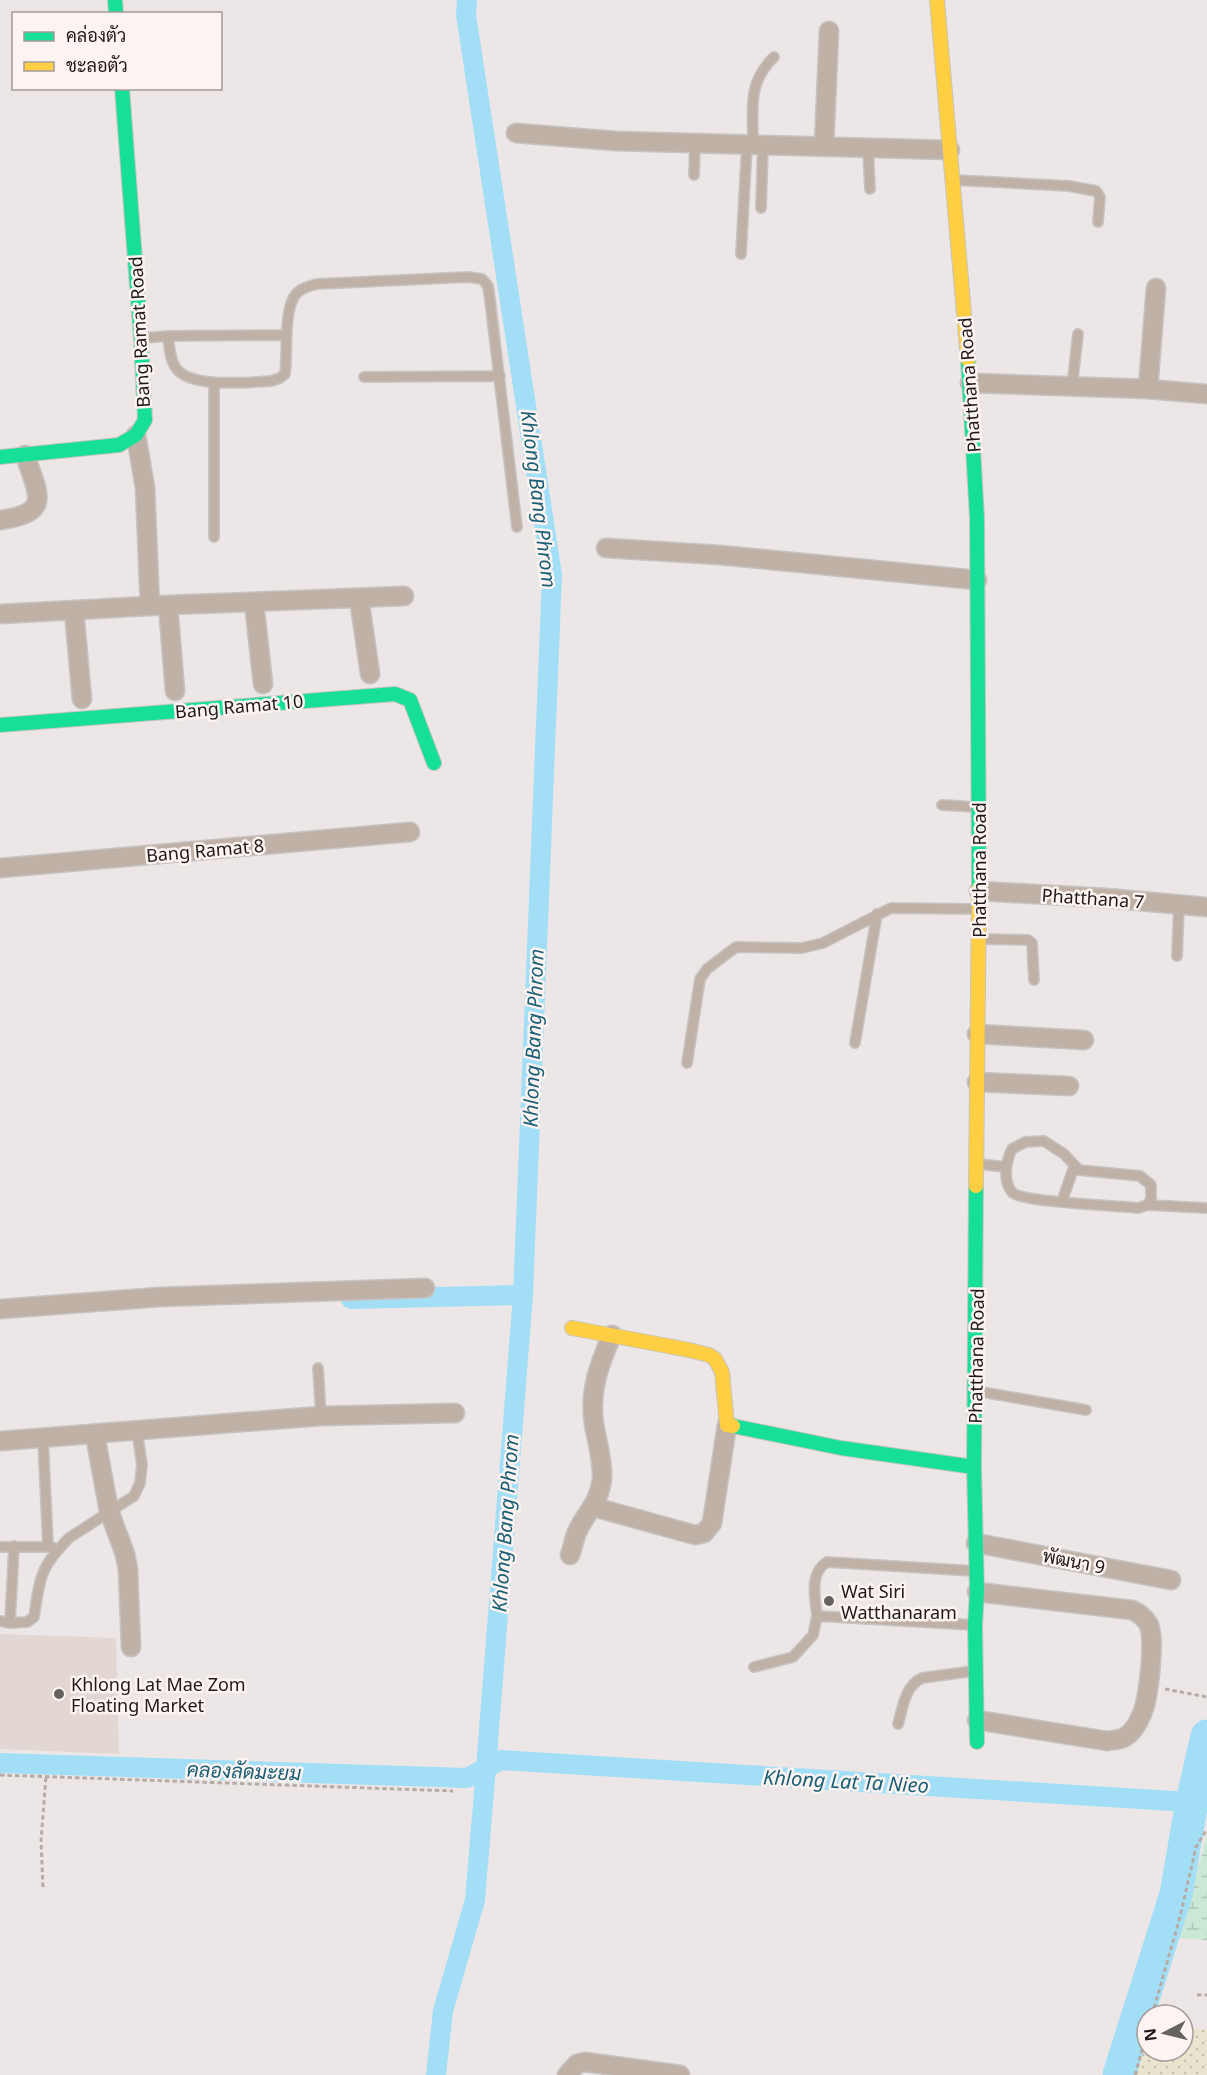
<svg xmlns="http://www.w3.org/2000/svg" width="1207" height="2075" viewBox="0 0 1207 2075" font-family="'Noto Sans',Sarabun,sans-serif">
<defs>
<pattern id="wetland-marsh" width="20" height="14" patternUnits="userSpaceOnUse" patternTransform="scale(1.5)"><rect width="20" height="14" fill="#cbe8d6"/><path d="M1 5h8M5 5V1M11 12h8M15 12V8" fill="none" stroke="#aec6b7"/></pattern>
<pattern id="sand-dots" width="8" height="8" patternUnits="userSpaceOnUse" patternTransform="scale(1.5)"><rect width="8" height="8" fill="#eae3ce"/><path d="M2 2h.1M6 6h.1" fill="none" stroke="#c8c2b0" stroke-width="1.8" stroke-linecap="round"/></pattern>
</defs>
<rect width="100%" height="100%" fill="#ece7e6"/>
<path fill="#e2d7d2" d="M0,1634L116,1638L119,1754L0,1749Z"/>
<path fill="url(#wetland-marsh)" d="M1207,1836V1940L1177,1938Z"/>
<path fill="url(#sand-dots)" d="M1183,2028L1207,2030V2075H1136L1147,2039V2051H1183Z"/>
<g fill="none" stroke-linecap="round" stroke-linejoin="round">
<path stroke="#a2dff7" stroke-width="20" d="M351,1299L523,1295
M0,1763L467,1778L501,1760L1207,1803
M436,2075L443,2011L475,1900L486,1768L523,1295L552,575L466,15L467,0"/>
<path stroke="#a2dff7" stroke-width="33" d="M1119,2075L1176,1894L1192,1802L1207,1736"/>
<g stroke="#c6c3c2" stroke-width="12">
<path id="lane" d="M753,144C753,109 747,83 774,57
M868,148L870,189
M694,175L695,143
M954,180L1069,186L1096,191L1100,197L1098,222
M761,208L763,144
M741,254L747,144
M168,336C169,346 170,360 176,368C191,389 248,382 271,381L280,378L285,374C288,353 283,310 296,294C301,288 310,286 317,284L468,277L482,279L488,286L490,300L517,527
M144,338L168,336L285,335
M364,377L500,376
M1072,387L1078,334
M214,537V383
M942,805L977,807
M980,939L1028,940L1032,943L1034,980
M1177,956L1179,905
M855,1043L877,914
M687,1063L700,979L707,969L736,947L802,948L823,943L891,908L976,909
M1044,1141L1064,1154L1079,1170L1140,1176L1151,1185V1198L1148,1205L1138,1208C1119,1206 1023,1202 1013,1193C1002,1182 1006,1161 1012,1149L1025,1142Z
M978,1164L1006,1167
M1062,1201L1074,1167
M1148,1205L1207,1208
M318,1368L321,1416
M976,1391L1086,1410
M43,1438L48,1546
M0,1547H52
M0,1621L10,1623L14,1546
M10,1623L27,1622L34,1617C40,1577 40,1567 69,1538L134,1496L140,1483L142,1465L137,1431
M974,1625L817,1616C815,1597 809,1573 827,1562L974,1571
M754,1667L793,1657L813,1635L817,1616
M898,1724C903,1707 905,1686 922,1678L973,1671"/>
</g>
<g stroke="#c6c3c2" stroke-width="21">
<path id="street" d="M516,133L616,141L950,150
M824,146L829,31
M970,383L1148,389L1207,394
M1148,389L1156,288
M136,435L145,488L150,606
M0,520C53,513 38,494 25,455
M606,548L720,555L977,580
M359,598L370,674
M254,602L263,684
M168,605L175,691
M74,611L82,699
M0,614L168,605L404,596
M0,868L410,832
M979,891L1106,898L1207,907
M977,1034L1084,1040
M977,1082L1069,1086
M0,1309L160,1297L425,1288
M95,1435L109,1511L125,1554L128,1570L131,1647
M0,1441L321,1416L455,1413
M594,1507L695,1535L704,1533L712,1523L727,1425
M976,1543L1171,1580
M570,1555C573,1547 574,1539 577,1532C586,1512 599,1504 602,1479C603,1460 597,1442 594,1424C589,1391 599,1365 612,1335
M977,1720L1107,1741C1113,1740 1120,1740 1125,1737C1135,1731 1142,1716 1145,1705C1149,1688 1155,1641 1149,1625C1145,1618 1139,1613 1132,1610L977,1592
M567,2075L577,2064L585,2062L680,2075"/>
</g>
<g stroke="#c6c3c2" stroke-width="16">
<path id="fast" d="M115,0L116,14
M968,360L977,518L979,888
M0,457L119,445L136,435L145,420L141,339L122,88
M0,725L395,694L410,700L434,763
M976,1186L974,1467L977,1592L975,1625L977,1742
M733,1426L841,1448L974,1467"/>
</g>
<g stroke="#c6c3c2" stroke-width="16">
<path id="slow" d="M937,0L968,360
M976,1186L979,888
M572,1328L689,1350L709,1355L715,1359L722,1372L727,1425L733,1426"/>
</g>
<path stroke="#b6aca5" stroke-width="3" stroke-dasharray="4.5 3" stroke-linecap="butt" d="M1165,1689L1207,1697
M0,1775L453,1791
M43,1887L41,1841L46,1776
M1197,1995H1207
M1152,2015L1180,1917L1196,1847L1207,1829
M1135,2075L1147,2032"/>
<use href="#lane" stroke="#c0b1a7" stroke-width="9"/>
<use href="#street" stroke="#c0b1a7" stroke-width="18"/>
<use href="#fast" stroke="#16e098" stroke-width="14"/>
<use href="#slow" stroke="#ffcf43" stroke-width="14"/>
</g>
<g fill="#656261" stroke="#fdf3f0" stroke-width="2">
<circle cx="829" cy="1601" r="6"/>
<circle cx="59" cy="1694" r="6"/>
</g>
<g text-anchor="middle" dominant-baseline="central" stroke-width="5" stroke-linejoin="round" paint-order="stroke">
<g font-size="18" fill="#1d1a19" stroke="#fdf3f0">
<text transform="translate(139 332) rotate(-93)">Bang Ramat Road</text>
<text transform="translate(969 385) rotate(-94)">Phatthana Road</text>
<text transform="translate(239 706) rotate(-5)">Bang Ramat 10</text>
<text transform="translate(205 850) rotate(-5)">Bang Ramat 8</text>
<text transform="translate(979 870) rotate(-90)">Phatthana Road</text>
<text transform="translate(1093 898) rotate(4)">Phatthana 7</text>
<text transform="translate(976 1356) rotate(-89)">Phatthana Road</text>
<text transform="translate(1074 1561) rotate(11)">พัฒนา 9</text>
</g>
<g font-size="18" fill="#1d1a19" stroke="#fdf3f0" text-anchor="start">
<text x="841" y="1591">Wat Siri<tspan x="841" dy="21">Watthanaram</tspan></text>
<text x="71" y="1684">Khlong Lat Mae Zom<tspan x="71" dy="21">Floating Market</tspan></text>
</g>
<g font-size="20" font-style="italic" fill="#196077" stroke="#fdf3f0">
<text transform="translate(539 499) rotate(83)">Khlong Bang Phrom</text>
<text transform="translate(533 1038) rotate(-88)">Khlong Bang Phrom</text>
<text transform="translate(505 1523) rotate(-86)">Khlong Bang Phrom</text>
<text transform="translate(244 1771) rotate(2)">คลองลัดมะยม</text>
<text transform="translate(846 1781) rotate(3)">Khlong Lat Ta Nieo</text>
</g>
</g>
<rect x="12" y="12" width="210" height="78" fill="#fdf3f0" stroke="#a39c9a" stroke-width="1.5"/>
<rect x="24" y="32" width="30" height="9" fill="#16e098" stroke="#a39c9a" stroke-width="1.5"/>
<text x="66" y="42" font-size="18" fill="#1d1a19">คล่องตัว</text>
<rect x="24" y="62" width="30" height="9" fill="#ffcf43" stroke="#a39c9a" stroke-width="1.5"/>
<text x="66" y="72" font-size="18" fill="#1d1a19">ชะลอตัว</text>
<g transform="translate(1165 2033) rotate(263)"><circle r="28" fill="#fdf3f0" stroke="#a39c9a" stroke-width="1.5"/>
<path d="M0-4.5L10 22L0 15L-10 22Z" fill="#656261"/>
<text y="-9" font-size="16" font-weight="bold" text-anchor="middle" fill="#1d1a19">N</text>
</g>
</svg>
